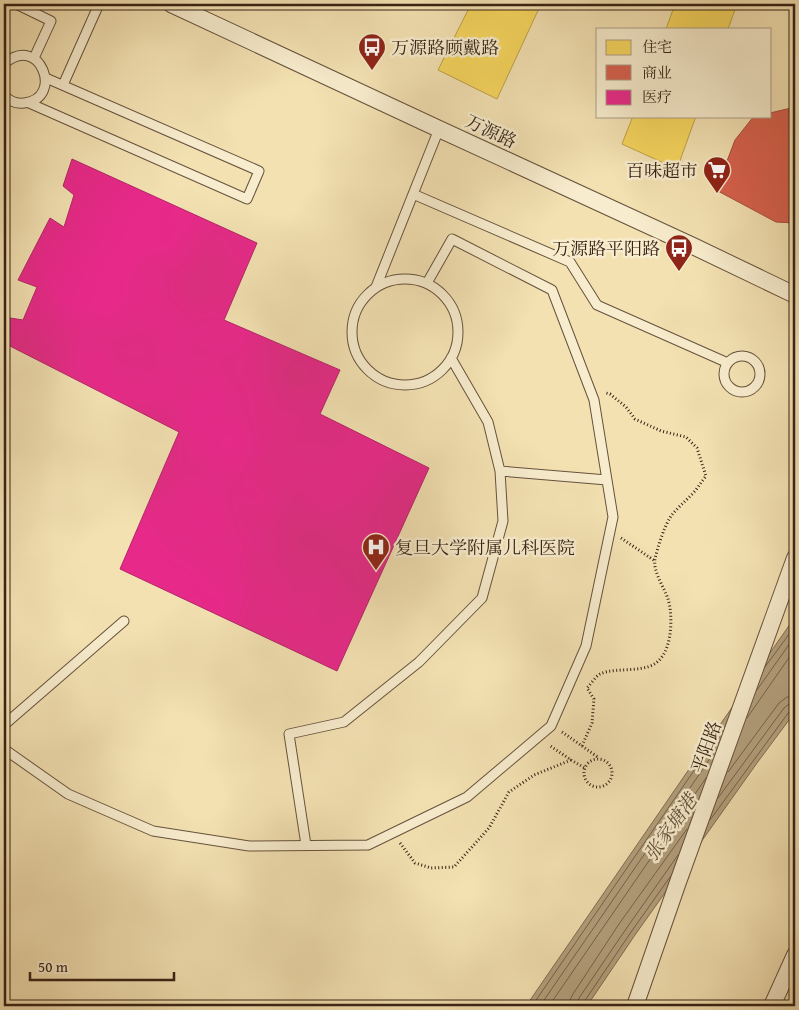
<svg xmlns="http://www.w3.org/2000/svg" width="799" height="1010" viewBox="0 0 799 1010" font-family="'Gentium Book Plus','Noto Serif SC',serif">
<rect width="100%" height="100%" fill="#f3e1b2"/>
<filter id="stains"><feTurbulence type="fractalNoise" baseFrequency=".004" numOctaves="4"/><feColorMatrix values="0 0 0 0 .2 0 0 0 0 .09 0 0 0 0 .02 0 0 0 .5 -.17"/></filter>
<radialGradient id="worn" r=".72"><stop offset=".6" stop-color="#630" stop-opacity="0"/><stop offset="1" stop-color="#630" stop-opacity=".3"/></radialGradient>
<path fill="#b3a07d" stroke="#816e53" d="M795,617V712L757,763L635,935L587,1006H526L685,775Z"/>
<path fill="#f6d55c" stroke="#bda047" d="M471,4H541L497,99L438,70Z
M675,4H737L728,29H666Z
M633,116H696L677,169L622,144Z"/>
<path fill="#d6604d" stroke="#a64e3c" d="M795,104V223L776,222L716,190L735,140L754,116H770V113L791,108Z"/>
<path fill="#e7298a" stroke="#b22767" d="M72,159L257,243L224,320L340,370L320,414L429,468L337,671L120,569L179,432L4,343V317L23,320L37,287L18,280L50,218L64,227L74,195L63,186Z"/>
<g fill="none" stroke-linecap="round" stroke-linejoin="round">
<path stroke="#756249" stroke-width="1" d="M765,667L795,626
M757,690L795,636
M747,718L795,649
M728,772L779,703L787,697L795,696
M718,798L784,708L789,704L795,703
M710,820L789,712L792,710L795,709
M532,1006L724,727
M540,1006L716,750
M549,1006L706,778
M570,1006V1000L573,994L619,924L687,829
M577,1006L579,998L626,929L678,855
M584,1006V1002L631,932L670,877"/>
<g stroke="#66523c" stroke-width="11">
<path id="lane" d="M16,4L51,21L34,58
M4,64C40,32 65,99 24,103C16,104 9,101 4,95
M63,85L99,4
M29,103L247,199L259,171L46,78
M413,194L570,262L597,305L728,363
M352 332a53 53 0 1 1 106 0a53 53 0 1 1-106 0Z
M376,287L439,129
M724 374a18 18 0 1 1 36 0a18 18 0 1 1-36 0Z
M500,471L607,480
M4,725L124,621
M4,749L68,794L153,831L249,846L368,845L467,797L551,726L586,646L613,517L594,400L552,290L452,239L427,283
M306,845L289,734L344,722L419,662L482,598L503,521L500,471L488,422L451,358"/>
</g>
<g stroke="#66523c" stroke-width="18">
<path id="street" d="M171,4L439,129L693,246L795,295
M635,1006L678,882L795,558
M772,1006L795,955"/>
</g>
<path stroke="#372315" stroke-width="3" stroke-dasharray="1 2.5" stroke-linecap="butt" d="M621,538L655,561
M562,732L582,746L592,723L594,699L587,688C591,684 595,677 600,674C617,666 649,675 661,658C672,645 673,615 668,599C664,587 653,572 655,559C658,546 664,527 671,516C678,507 687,500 695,491C699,486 702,481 706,476L697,448L686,437L661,431L635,419L626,407L610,394L606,393
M582,746L599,758
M584 773a14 14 0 1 1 28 0a14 14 0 1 1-28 0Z
M571,760L585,768
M400,843L415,863L431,868L454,867L489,828L509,792L534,775L571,760L549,745"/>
<use href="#lane" stroke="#f7eccd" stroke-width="9"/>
<use href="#street" stroke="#f7eccd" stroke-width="16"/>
</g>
<defs>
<g id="bus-pin" transform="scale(1.4375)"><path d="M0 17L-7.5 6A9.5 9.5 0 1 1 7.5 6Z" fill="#8f2418" stroke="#f7eccd"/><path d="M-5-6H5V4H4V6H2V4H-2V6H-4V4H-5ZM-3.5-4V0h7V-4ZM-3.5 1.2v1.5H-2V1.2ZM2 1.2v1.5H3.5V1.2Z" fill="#fff"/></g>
<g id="supermarket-pin" transform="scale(1.4375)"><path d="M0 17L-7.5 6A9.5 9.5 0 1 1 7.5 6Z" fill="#8f2418" stroke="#f7eccd"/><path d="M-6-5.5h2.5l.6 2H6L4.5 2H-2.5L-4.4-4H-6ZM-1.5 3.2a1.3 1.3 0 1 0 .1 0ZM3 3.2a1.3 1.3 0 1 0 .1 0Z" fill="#fff"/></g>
<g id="hospital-pin" transform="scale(1.4375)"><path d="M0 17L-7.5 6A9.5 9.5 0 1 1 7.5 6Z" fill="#8f2418" stroke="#f7eccd"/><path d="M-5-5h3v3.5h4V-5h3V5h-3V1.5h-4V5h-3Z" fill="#fff"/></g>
</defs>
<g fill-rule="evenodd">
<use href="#bus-pin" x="372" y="47"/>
<use href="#supermarket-pin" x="717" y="170"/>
<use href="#bus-pin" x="679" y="248"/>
<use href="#hospital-pin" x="376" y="547"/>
</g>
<g text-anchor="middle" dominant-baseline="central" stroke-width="5" stroke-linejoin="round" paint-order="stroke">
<g font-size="18" fill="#372315" stroke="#f7eccd" text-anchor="start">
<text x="391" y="47">万源路顾戴路</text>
<text x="698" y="170" text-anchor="end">百味超市</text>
<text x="660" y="248" text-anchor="end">万源路平阳路</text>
<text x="395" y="547">复旦大学附属儿科医院</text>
</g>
<g font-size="18" fill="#372315" stroke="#f7eccd">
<text transform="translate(491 131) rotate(25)">万源路</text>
<text transform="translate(706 747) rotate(-70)">平阳路</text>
</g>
<g font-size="19" font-style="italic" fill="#624f39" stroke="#f7eccd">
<text transform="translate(670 827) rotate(-55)">张家塘港</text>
</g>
</g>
<rect width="799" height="1010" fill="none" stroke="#f3e1b2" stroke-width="20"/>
<rect x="5" y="5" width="789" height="1000" fill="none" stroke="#372315" stroke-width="2.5"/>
<rect x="10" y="10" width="779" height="990" fill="none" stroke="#372315"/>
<rect x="596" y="28" width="175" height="90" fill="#f7eccd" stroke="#aa9c83"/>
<rect x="606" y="40" width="25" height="15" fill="#f6d55c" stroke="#aa9c83"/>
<text x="642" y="52" font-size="15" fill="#372315">住宅</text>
<rect x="606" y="65" width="25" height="15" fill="#d6604d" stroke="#aa9c83"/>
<text x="642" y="78" font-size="15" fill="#372315">商业</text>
<rect x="606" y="90" width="25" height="15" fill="#e7298a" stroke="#aa9c83"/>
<text x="642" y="102" font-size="15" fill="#372315">医疗</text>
<path d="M30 972v8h144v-8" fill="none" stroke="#372315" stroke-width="2.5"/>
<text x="38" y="972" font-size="15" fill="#372315" stroke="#f7eccd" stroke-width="4" paint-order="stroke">50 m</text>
<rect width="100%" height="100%" filter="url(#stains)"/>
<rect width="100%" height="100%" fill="url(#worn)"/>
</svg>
